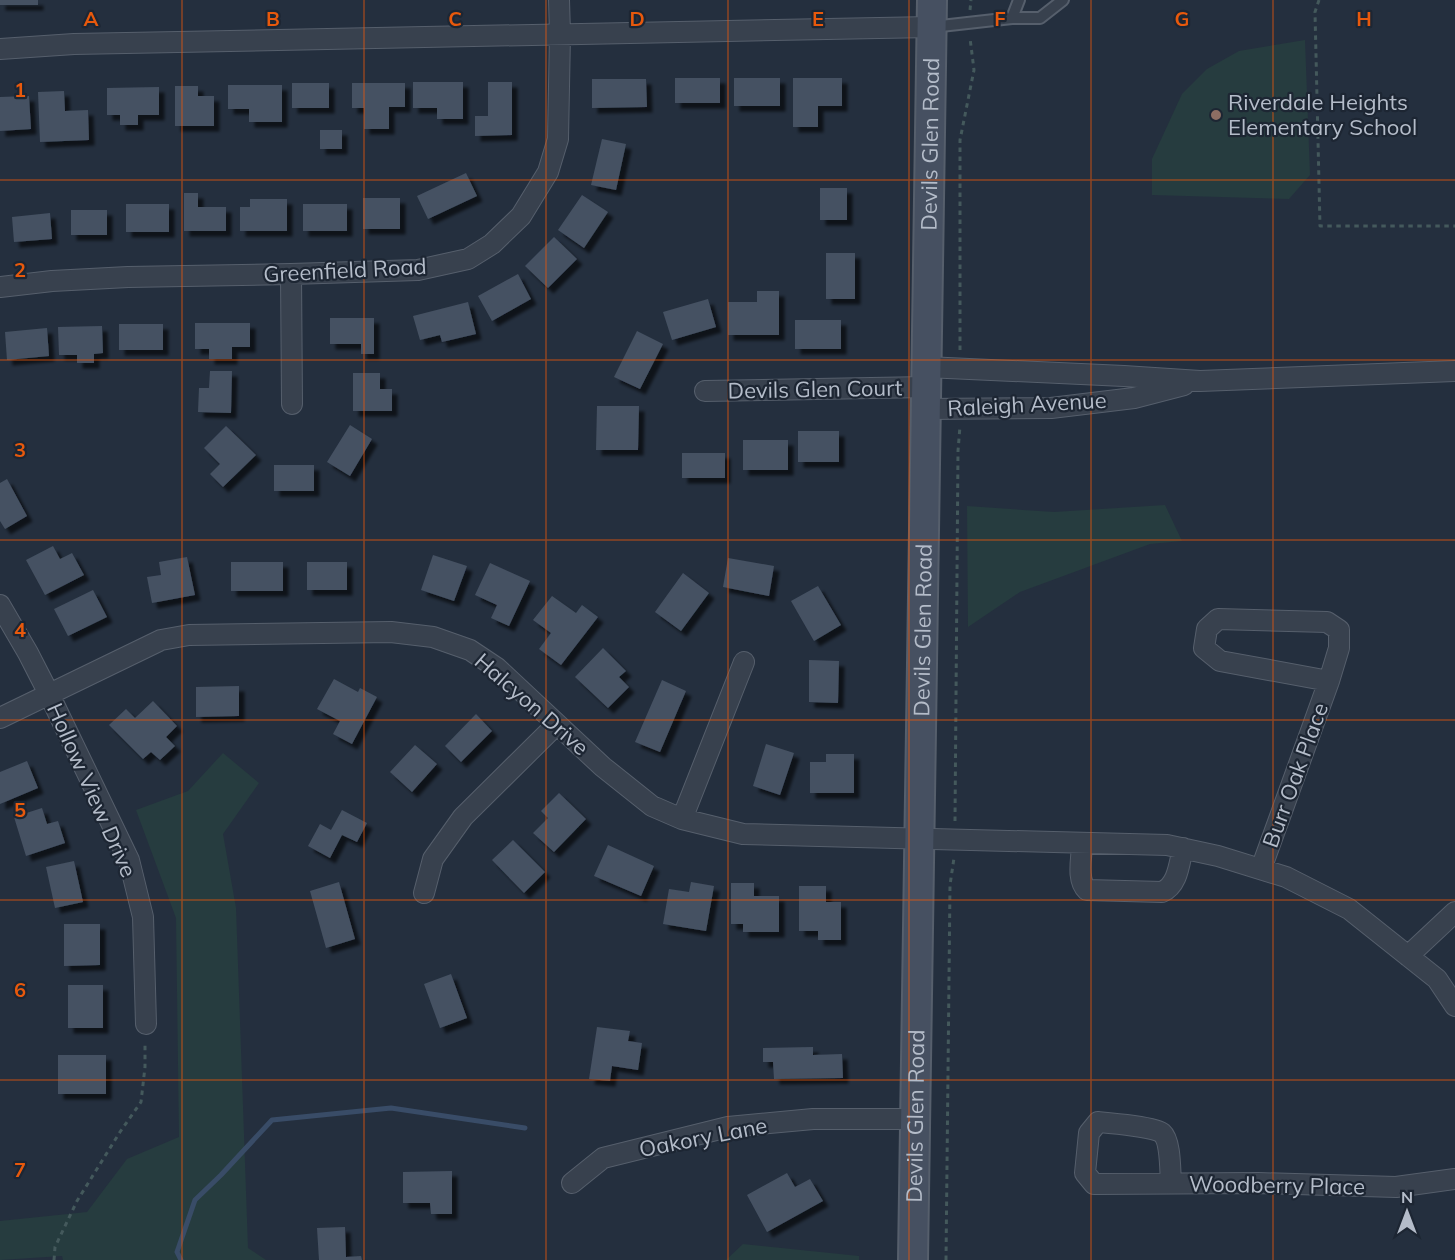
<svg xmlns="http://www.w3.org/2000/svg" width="1455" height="1260" viewBox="0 0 1455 1260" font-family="Mulish,sans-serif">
<defs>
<filter id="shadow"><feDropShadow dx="5.5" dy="5.5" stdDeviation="1.5" flood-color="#0009"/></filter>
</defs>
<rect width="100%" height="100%" fill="#242f3e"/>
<path fill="#263c3f" d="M1305,40L1310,175L1289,199L1152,195V159L1182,94L1207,69L1239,51Z
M1165,505L1182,541L1150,544L1020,592L968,627L967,506L1054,512Z
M223,753L259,783L223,834L236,908L248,1248L266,1260H63L62,1256L0,1260V1221L87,1212L127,1159L179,1137L176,918L136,810L188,791Z
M743,1244L859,1256V1260H726Z"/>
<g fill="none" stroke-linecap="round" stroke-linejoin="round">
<path stroke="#394c67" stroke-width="5" d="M181,1260L177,1252L195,1200L221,1175L272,1120L391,1108L525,1128"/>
</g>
<path fill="#455162" filter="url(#shadow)" d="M0,0H38V5H0Z
M675,78H720V103H675Z
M734,78H780V106H734Z
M793,78H842V106H818V127H793Z
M592,79H646L647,107L592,108Z
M413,82H463V119H437V108H413Z
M488,82H512V135L475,136V116H488Z
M292,83H329V108H292Z
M352,83H405V107H389V129H364V108H352Z
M228,85H282V122H249V109H228Z
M175,86H198V96H214V126H175Z
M159,87V115H138V125H120V115H107V88Z
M64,91L65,111L88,110L89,140L40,142L38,92Z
M29,96L31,129L0,131V97Z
M320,130H342V149H320Z
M602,139L626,144L616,190L591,185Z
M466,173L477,196L428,219L417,196Z
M820,188H847V220H820Z
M184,193H198V207H226V231H184Z
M582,195L608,212L584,248L558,230Z
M363,198H400V229H363Z
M250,199H287V231H240V207H250Z
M126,204H169V232H126Z
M303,204H347V231H303Z
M71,210H107V235H71Z
M50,213L52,239L14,242L12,217Z
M554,237L577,259L548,288L525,266Z
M826,253H855V299H826Z
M518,274L531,299L492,321L478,296Z
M757,291H779V335H728V302H757Z
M708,299L716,327L672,340L663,312Z
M468,302L476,334L442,342L440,335L420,340L413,316Z
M330,318H374V354H361V344H330Z
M795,320H841V349H795Z
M195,323H250V347H232V359H209V349H195Z
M119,324H163V350H119Z
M102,326L103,353L94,354V363H77V355H59L58,327Z
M47,328L49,356L7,360L5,332Z
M637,331L663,344L640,389L614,377Z
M210,371H232L231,413L198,412L199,388H209Z
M353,373H380V389H392V411H353Z
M597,406H639L638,450H596Z
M350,425L372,439L350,476L327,462Z
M226,426L256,455L223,487L210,474L220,464L204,448Z
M798,431H839V462H798Z
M743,440H788V470H743Z
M682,453H725V478H682Z
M274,465H314V491H274Z
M7,479L27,516L5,529L0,521V483Z
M53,546L60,559L72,553L84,575L45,595L26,560Z
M433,555L467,566L454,601L421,590Z
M187,557L195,595L152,603L147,577L161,575L159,562Z
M728,558L774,566L769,596L723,587Z
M231,562H283V591H231Z
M307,562H347V590H307Z
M490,563L530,581L509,626L491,618L497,605L475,595Z
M683,573L709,593L681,631L655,612Z
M818,586L841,625L814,641L791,601Z
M93,590L107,617L68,636L54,609Z
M552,596L576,613L582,605L598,617L561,665L539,649L551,633L533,620Z
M603,648L626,671L619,677L629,687L608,708L575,677Z
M809,660L839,661L838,703L809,702Z
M334,679L358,692L360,688L377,697L352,744L333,734L340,721L317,709Z
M662,680L686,691L660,752L635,742Z
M239,686V716L196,717V687Z
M153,701L177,726L166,737L175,746L160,760L151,752L143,759L109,725L126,709L135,718Z
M476,714L492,731L461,762L445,746Z
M766,744L794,753L780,795L753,786Z
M415,745L437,764L412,792L390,772Z
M826,754H854V793H810V762H826Z
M27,761L38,788L0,804V772Z
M559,793L586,819L554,852L533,833L548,818L541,811Z
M42,808L47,824L58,821L65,843L26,856L14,817Z
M342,810L367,823L357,842L342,835L330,858L308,846L320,824L331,830Z
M513,840L545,872L524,893L492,860Z
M608,845L654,866L641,896L594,876Z
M74,861L83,902L55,908L46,867Z
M339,882L355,939L326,948L310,891Z
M691,882L714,886L706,931L663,924L669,889L689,892Z
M731,883H754V896H779V932H743V924H731Z
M799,886H826V902H841V940H818V931H799Z
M64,924H100V965L64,966Z
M451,974L467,1018L440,1028L424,984Z
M68,985H103V1028H68Z
M597,1027L630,1031L628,1041L642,1043L638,1070L612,1066L610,1081L589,1079Z
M813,1047V1055L842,1054L843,1078L774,1079L773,1062H763V1048Z
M58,1055H106V1094H58Z
M452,1171V1214H431L430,1203H403V1172Z
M787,1173L795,1187L810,1179L823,1201L767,1232L747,1195Z
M345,1227L346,1257L361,1256L362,1260H319L317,1228Z"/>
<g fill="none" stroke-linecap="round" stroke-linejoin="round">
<g stroke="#565f6c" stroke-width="14">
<path id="lane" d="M1012,18L1019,0
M932,27L1012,18H1040L1063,0"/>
</g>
<g stroke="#565f6c" stroke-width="22">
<path id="street" d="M0,49L74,44L931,27
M291,274L292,404
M0,287L52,281L128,277L291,274L418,270L468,259L492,244L521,216L548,172L558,139L560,34L559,0
M926,367L1124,376L1200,381L1455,371
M705,391L926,387
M925,409L1051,408L1134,398L1184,385
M0,605L28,653L49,694L129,860L143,917L146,1024
M0,718L161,640L189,635L391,632L433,637L470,650L497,668L603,767L652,806L682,819L743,834L1167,845L1218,856L1286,877L1349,909L1437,979L1455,1006
M682,819L744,662
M1082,843C1082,857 1076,880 1087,890L1162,892C1178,885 1179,864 1183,848
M1261,869L1329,681L1339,648V630L1327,622L1218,619L1207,629L1204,648L1220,661L1329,681
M424,893L433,859L463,817L557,724
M1408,956L1455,912
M572,1183L603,1158L728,1127L813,1119H915
M1171,1183C1170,1171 1171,1141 1162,1133C1156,1127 1109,1123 1098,1122L1089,1133L1085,1173L1094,1184L1258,1183L1396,1187L1455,1179"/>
</g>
<g stroke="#565f6c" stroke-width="32">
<g id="secondary">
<path id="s1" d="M913,1260L932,0"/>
</g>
</g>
<path stroke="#44595c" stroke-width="3" stroke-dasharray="4.5 4.5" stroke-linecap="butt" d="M1319,0L1315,12L1320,226H1455
M970,10L971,0
M960,350V140L974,70L970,38
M955,821L958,451L960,426
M54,1260L55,1247L77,1201L120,1132L141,1102L145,1067V1043
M946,1260L950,885L954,858"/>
<use href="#lane" stroke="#38414e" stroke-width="10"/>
<use href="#street" stroke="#38414e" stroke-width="20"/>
<use href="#secondary" stroke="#465061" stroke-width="28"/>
</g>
<path fill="none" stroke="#e8590c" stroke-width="1.5" stroke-opacity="0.55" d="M182,0V1260M364,0V1260M546,0V1260M728,0V1260M909,0V1260M1091,0V1260M1273,0V1260M0,180H1455M0,360H1455M0,540H1455M0,720H1455M0,900H1455M0,1080H1455"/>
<circle fill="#8d6e63" stroke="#1d2633" stroke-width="2" cx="1216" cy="115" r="6"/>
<g text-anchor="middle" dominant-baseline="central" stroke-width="4.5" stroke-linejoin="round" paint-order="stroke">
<g font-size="22" fill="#b4bcc9" stroke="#1d2633" text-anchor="start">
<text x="1228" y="102">Riverdale Heights<tspan x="1228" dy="25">Elementary School</tspan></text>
</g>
<g font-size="22" fill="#b4bcc9" stroke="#1d2633">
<text stroke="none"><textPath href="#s1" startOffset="1116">Devils Glen Road</textPath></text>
<text transform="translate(345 270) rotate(-3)">Greenfield Road</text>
<text transform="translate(815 389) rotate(-1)">Devils Glen Court</text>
<text transform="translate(1027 404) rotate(-3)">Raleigh Avenue</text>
<text stroke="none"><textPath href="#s1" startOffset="630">Devils Glen Road</textPath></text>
<text transform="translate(532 704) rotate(41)">Halcyon Drive</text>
<text transform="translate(1295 775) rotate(-70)">Burr Oak Place</text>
<text transform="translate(92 790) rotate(66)">Hollow View Drive</text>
<text stroke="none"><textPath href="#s1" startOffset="144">Devils Glen Road</textPath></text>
<text transform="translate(703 1137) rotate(-11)">Oakory Lane</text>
<text transform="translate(1277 1185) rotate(1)">Woodberry Place</text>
</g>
</g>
<g font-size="20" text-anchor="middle" font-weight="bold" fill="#e8590c" stroke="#1d2633" stroke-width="4.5" stroke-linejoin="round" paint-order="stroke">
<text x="91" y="26">A</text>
<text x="273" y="26">B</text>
<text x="455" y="26">C</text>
<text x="637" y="26">D</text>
<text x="818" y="26">E</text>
<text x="1000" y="26">F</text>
<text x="1182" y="26">G</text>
<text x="1364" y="26">H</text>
<text x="20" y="97">1</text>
<text x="20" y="277">2</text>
<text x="20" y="457">3</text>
<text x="20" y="637">4</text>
<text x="20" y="817">5</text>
<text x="20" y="997">6</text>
<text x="20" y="1177">7</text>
</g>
<g transform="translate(1407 1212)" stroke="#1d2633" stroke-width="4.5" paint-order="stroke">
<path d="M0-4.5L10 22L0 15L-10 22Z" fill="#b4bcc9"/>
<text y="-9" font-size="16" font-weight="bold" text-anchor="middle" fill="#b4bcc9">N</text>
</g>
</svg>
